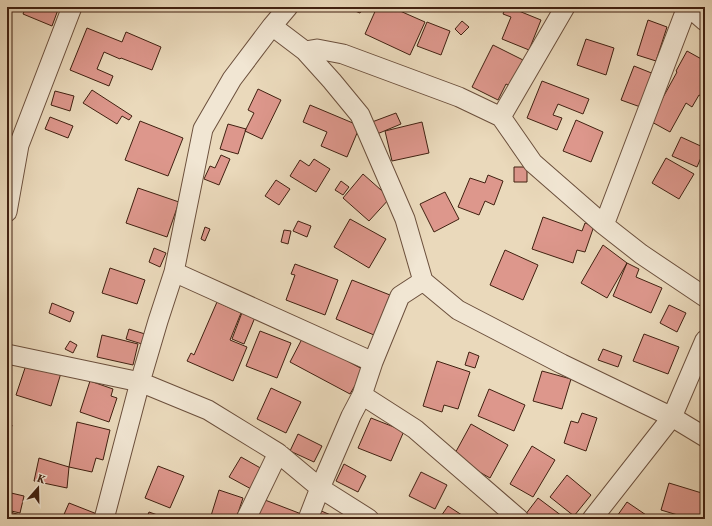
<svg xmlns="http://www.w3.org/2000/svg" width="712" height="526" viewBox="0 0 712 526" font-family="Vollkorn,serif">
<rect width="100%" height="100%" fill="#ead9bb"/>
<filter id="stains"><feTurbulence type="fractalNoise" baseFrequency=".005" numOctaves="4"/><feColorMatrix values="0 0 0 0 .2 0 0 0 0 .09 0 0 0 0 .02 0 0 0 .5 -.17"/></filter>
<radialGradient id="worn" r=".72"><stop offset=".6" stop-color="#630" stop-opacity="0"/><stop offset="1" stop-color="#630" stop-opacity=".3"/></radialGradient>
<path fill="#dd978c" stroke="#412111" d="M26,7H59L52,26L23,14Z
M345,7H363L360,13Z
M377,7H391L425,22L410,55L365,34Z
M506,7H509L541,20L529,50L502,39L511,17L503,14Z
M648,20L667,27L656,61L637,55Z
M462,21L469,27L461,35L455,29Z
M427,22L450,31L441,55L417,46Z
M87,28L122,42L126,32L161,47L152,70L121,58L120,59L104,52L97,69L113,76L109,86L70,70Z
M586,39L614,48L606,75L577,65Z
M493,45L527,62L514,88L506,84L498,100L472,87Z
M687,51L705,61V98L699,95L692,107L686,103L670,132L650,121L677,72L676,71Z
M634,66L659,76L646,109L621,100Z
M542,81L589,99L583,114L558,104L553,115L562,118L557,130L527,118Z
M258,89L281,100L262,139L245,131L254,113L248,110Z
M92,90L132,116L129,120L122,116L117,124L83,103Z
M55,91L74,96L70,111L51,105Z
M310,105L360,126L347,157L321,146L327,132L303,122Z
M396,113L401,124L377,134L372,122Z
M50,117L73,126L68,138L45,129Z
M576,120L603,132L591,162L563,151Z
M140,121L183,138L168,176L125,160Z
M422,122L429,153L392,161L385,131Z
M228,124L246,129L238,154L220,149Z
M681,137L705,148L697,167L672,156Z
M221,155L230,159L219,185L204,179L210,166L215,168Z
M666,158L694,174L679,199L652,183Z
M314,159L330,169L316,192L290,176L300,160L309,166Z
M514,167H527V182H514Z
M363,174L390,198L369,221L343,198Z
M488,175L503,181L494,205L485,201L479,215L458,207L470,178L485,183Z
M276,180L290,189L279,205L265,196Z
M341,181L349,187L343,195L335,190Z
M138,188L179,202L167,237L126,223Z
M445,192L459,219L434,232L420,204Z
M543,217L582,231L585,223L594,226L585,252L577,250L573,263L532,249Z
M350,219L386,239L369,268L334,247Z
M298,221L311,226L307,237L293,231Z
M205,227L210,229L205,241L201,239Z
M284,230L291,231L288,244L281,242Z
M603,245L627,263L607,298L581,283Z
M154,248L166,253L160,267L149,262Z
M505,250L538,265L523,300L490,285Z
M627,263L639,269L636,277L662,288L651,313L613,296Z
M295,264L338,280L325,315L286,300L295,275L291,274Z
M110,268L145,280L137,304L102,293Z
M352,280L390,295L374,335L336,319Z
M217,302L241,313L230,340L247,347L233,381L187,361L191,353L194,355Z
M52,303L74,312L70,322L49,313Z
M669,305L686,313L677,332L660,323Z
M243,310L256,315L244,344L232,339Z
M129,329L145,334L142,344L126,339Z
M260,331L291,343L277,378L246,366Z
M644,334L679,347L668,374L633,361Z
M102,335L138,344L133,365L97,357Z
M303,337L364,370L350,394L290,362Z
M70,341L77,345L73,353L65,349Z
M603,349L622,356L618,367L598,360Z
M469,352L479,356L475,368L465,365Z
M437,361L470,372L458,409L444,405L442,412L423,406Z
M27,362L61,373L51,406L16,395Z
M542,371L571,379L562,409L533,401Z
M90,381L113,389L111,396L117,398L109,422L80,412Z
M271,388L301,402L286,433L257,419Z
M489,389L525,405L514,431L478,416Z
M582,413L597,418L586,451L564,443L571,421L578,423Z
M371,418L404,431L391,461L358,448Z
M77,422L110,430L103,460L96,458L92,472L69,467Z
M7,423L12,425L7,444Z
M471,424L508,445L490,478L453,457Z
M298,434L322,446L314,462L290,451Z
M532,446L555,460L533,497L510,484Z
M241,457L264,470L253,490L229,477Z
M39,458L69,467L67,488L34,481Z
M344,464L366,476L358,492L336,481Z
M158,466L184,476L170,508L145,498Z
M421,472L447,485L435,509L409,496Z
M567,475L591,495L574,516L550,497Z
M669,483L705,494V504L700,519H691L661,510Z
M219,490L243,498L236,519H210Z
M11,493L24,496L20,513L7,510Z
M538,498L566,519H530L525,515Z
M265,500L304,515L303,519H257Z
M627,502L652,519H615Z
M69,503L97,514L95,519H62Z
M448,506L468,519H439Z
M319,510L340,519H315Z
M7,511L20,515L18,519H7Z
M149,512L163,517L162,519H146Z"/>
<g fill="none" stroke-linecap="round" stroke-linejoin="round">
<g stroke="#6b4f3c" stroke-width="21">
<path id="minor" d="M689,7L705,21
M272,26L305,51L332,81L360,115L405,219L423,281L458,310L562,364L672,417L705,437
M305,51L317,49L343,54L459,97L501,117L533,163L604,225L641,254L705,297
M501,117L565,7
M7,212L19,145L72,7
M604,225L687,7
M174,272L373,362
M7,354L140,382L208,410L278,453L320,488L369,519
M362,395L415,429L519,519
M104,519L140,382L158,321L174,272L203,129L232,79L272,26L288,7
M246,519L278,453
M308,519L320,488L351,416L362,395L373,362L400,296L423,281
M592,519L672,417L705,340"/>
</g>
<use href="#minor" stroke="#f1e6d3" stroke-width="19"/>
</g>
<rect width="712" height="526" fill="none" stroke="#ead9bb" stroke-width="24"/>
<rect x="8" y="8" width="696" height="510" fill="none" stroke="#412111" stroke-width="2"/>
<rect x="12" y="12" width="688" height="502" fill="none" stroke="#412111"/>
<g transform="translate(38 488) rotate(20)" stroke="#f1e6d3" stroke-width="3" paint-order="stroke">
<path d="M0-3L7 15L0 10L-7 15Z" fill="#412111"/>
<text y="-6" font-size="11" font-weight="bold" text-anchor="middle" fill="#412111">K</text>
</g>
<rect width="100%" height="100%" filter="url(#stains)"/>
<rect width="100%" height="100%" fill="url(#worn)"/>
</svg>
